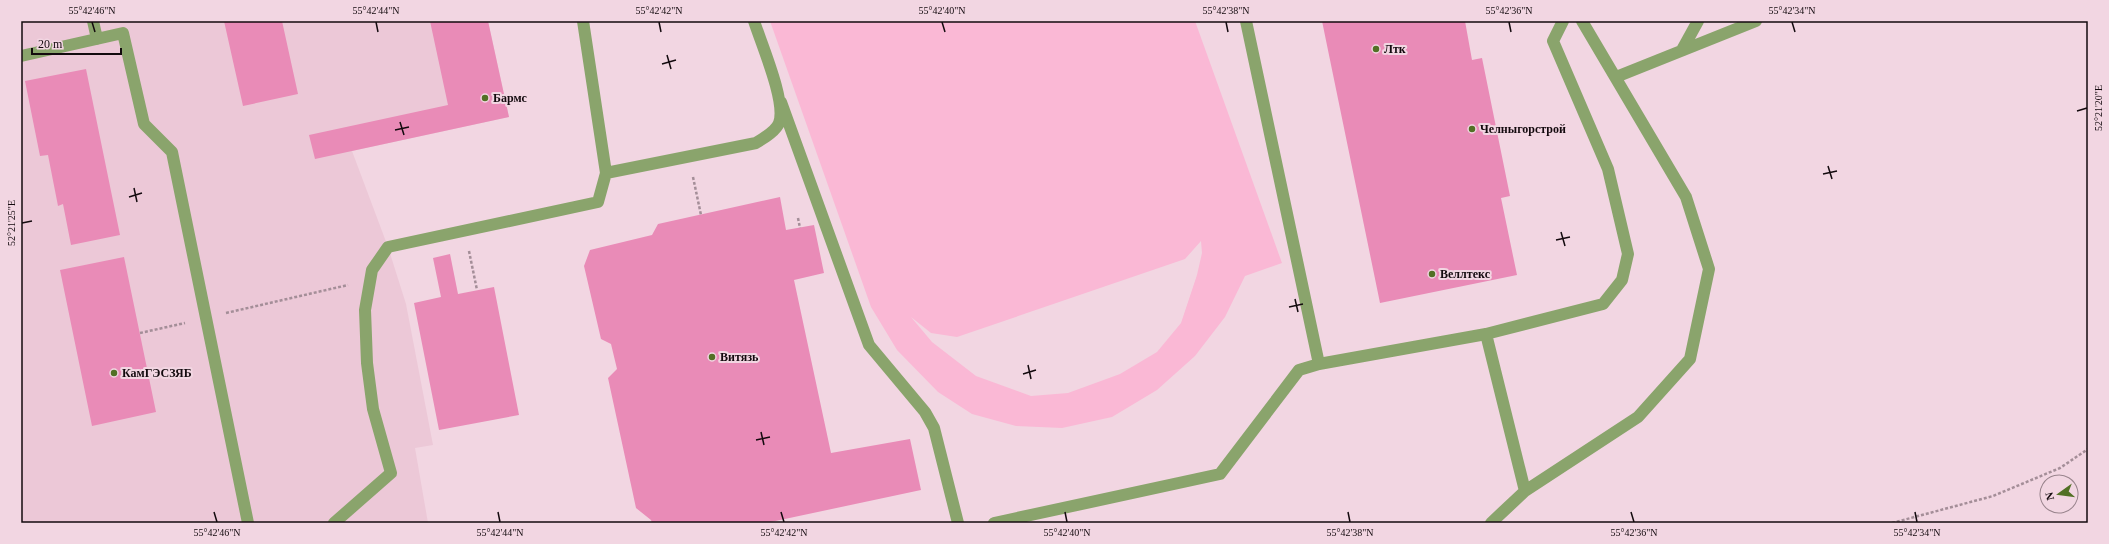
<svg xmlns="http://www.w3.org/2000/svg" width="2109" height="544" viewBox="0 0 2109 544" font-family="Georgia,serif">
<rect width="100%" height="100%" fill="#f2d6e2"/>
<path fill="#ecc8d7" d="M21,21H488L509,117L352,151L388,247L406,304L433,445L415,448L428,523H21Z"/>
<path fill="#fab8d5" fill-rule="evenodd" d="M770,21H1195L1282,263L1245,276L1225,317L1195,356L1157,390L1112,417L1062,428L1016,426L972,414L938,392L897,350L871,307ZM1201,241L1202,253L1197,275L1181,323L1157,352L1120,374L1068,393L1031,396L976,376L932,342L911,317L931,333L957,337L1185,259Z"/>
<path fill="#e98bb7" d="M224,21H282L298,94L243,106Z
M430,21H488L509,117L315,159L309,135L448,105Z
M1322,21H1465L1472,60L1482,58L1510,196L1501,198L1517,275L1380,303Z
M86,69L120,235L71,245L63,204L58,206L48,155L40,156L25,81Z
M780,197L786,230L814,225L824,273L794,280L831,453L910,439L921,490L766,523H652L651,520L636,508L608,378L617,369L611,344L601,339L584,266L590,250L652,235L658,224Z
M450,254L458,294L494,287L519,415L439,430L414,303L441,297L433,258Z
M124,257L156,412L92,426L60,270Z"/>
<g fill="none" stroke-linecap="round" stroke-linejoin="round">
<path stroke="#a48e98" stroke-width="2.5" stroke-dasharray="3 2" stroke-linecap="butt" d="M693,177L701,215
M798,218L800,228
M469,251L477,290
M226,313L348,285
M140,333L185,323
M1892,523L1993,496L2060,468L2088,449"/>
<path stroke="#8aa46c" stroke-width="12" d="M93,21L97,39
M1246,21L1319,364
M1682,50L1698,21
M21,56L123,33L144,124L172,152L248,523
M1616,77L1756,21
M781,102L869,345L925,412L934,428L958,523
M606,173L756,143C764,138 776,131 779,123C787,103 761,43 754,21
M1486,334L1525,491
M334,523L391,473L373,409L367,363L365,310L372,270L388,247L598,202L606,173L583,21
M994,523L1220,474L1299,370L1319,364L1486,334L1603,304L1622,280L1628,254L1608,169L1553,41L1563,21
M1491,523L1525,491L1638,417L1690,359L1709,269L1686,197L1582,21"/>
</g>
<path fill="none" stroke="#130a0e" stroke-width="1.5" d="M92,22L95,32M376,22L378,32M659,22L661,32M942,22L945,32M1226,22L1228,32M1509,22L1511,32M1792,22L1795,32M667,55L671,69M662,64L676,60M2077,111L2087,108M400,122L404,135M395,130L409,127M1828,166L1832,179M1823,174L1837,171M134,188L137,202M129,197L142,193M22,223L32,221M1561,232L1565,246M1556,240L1570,237M1295,299L1298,312M1289,307L1303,304M1028,365L1031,379M1023,374L1036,370M761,432L764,445M756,440L770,437M214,512L217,522M498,512L500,522M781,512L784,522M1065,512L1067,522M1348,512L1350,522M1631,512L1634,522M1915,512L1917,522"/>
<g fill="#527025" stroke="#f2d6e2" stroke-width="1.5">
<circle cx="1376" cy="49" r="4"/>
<circle cx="485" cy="98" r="4"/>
<circle cx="1472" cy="129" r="4"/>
<circle cx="1432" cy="274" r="4"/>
<circle cx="712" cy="357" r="4"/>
<circle cx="114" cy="373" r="4"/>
</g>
<g text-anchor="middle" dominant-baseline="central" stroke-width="4" stroke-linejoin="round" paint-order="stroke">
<g font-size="12" font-weight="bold" fill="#130a0e" stroke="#f2d6e2" text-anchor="start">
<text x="1384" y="49">Лтк</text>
<text x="493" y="98">Бармс</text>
<text x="1480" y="129">Челныгорстрой</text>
<text x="1440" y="274">Веллтекс</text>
<text x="720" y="357">Витязь</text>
<text x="122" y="373">КамГЭСЗЯБ</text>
</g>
</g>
<rect width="2109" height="544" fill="none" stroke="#f2d6e2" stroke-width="44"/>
<g transform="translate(2059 494) rotate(256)"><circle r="19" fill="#f2d6e2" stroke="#99848d"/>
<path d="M0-3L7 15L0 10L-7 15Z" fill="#527025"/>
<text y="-6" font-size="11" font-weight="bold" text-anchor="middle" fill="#130a0e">N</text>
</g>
<path d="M32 48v6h89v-6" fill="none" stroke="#130a0e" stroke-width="2"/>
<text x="38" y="48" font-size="12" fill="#130a0e" stroke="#f2d6e2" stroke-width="3" paint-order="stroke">20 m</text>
<rect x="22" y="22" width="2065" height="500" fill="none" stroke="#130a0e" stroke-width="1.5"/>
<g font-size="10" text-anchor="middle" fill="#130a0e">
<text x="92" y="14">55°42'46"N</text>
<text x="376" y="14">55°42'44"N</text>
<text x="659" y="14">55°42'42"N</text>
<text x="942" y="14">55°42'40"N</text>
<text x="1226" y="14">55°42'38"N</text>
<text x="1509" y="14">55°42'36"N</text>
<text x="1792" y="14">55°42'34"N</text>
<text transform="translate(2098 108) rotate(-90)" y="4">52°21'20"E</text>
<text transform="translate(11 223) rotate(-90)" y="4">52°21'25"E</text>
<text x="217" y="536">55°42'46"N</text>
<text x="500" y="536">55°42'44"N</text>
<text x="784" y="536">55°42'42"N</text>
<text x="1067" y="536">55°42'40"N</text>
<text x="1350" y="536">55°42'38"N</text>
<text x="1634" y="536">55°42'36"N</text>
<text x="1917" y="536">55°42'34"N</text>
</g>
</svg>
